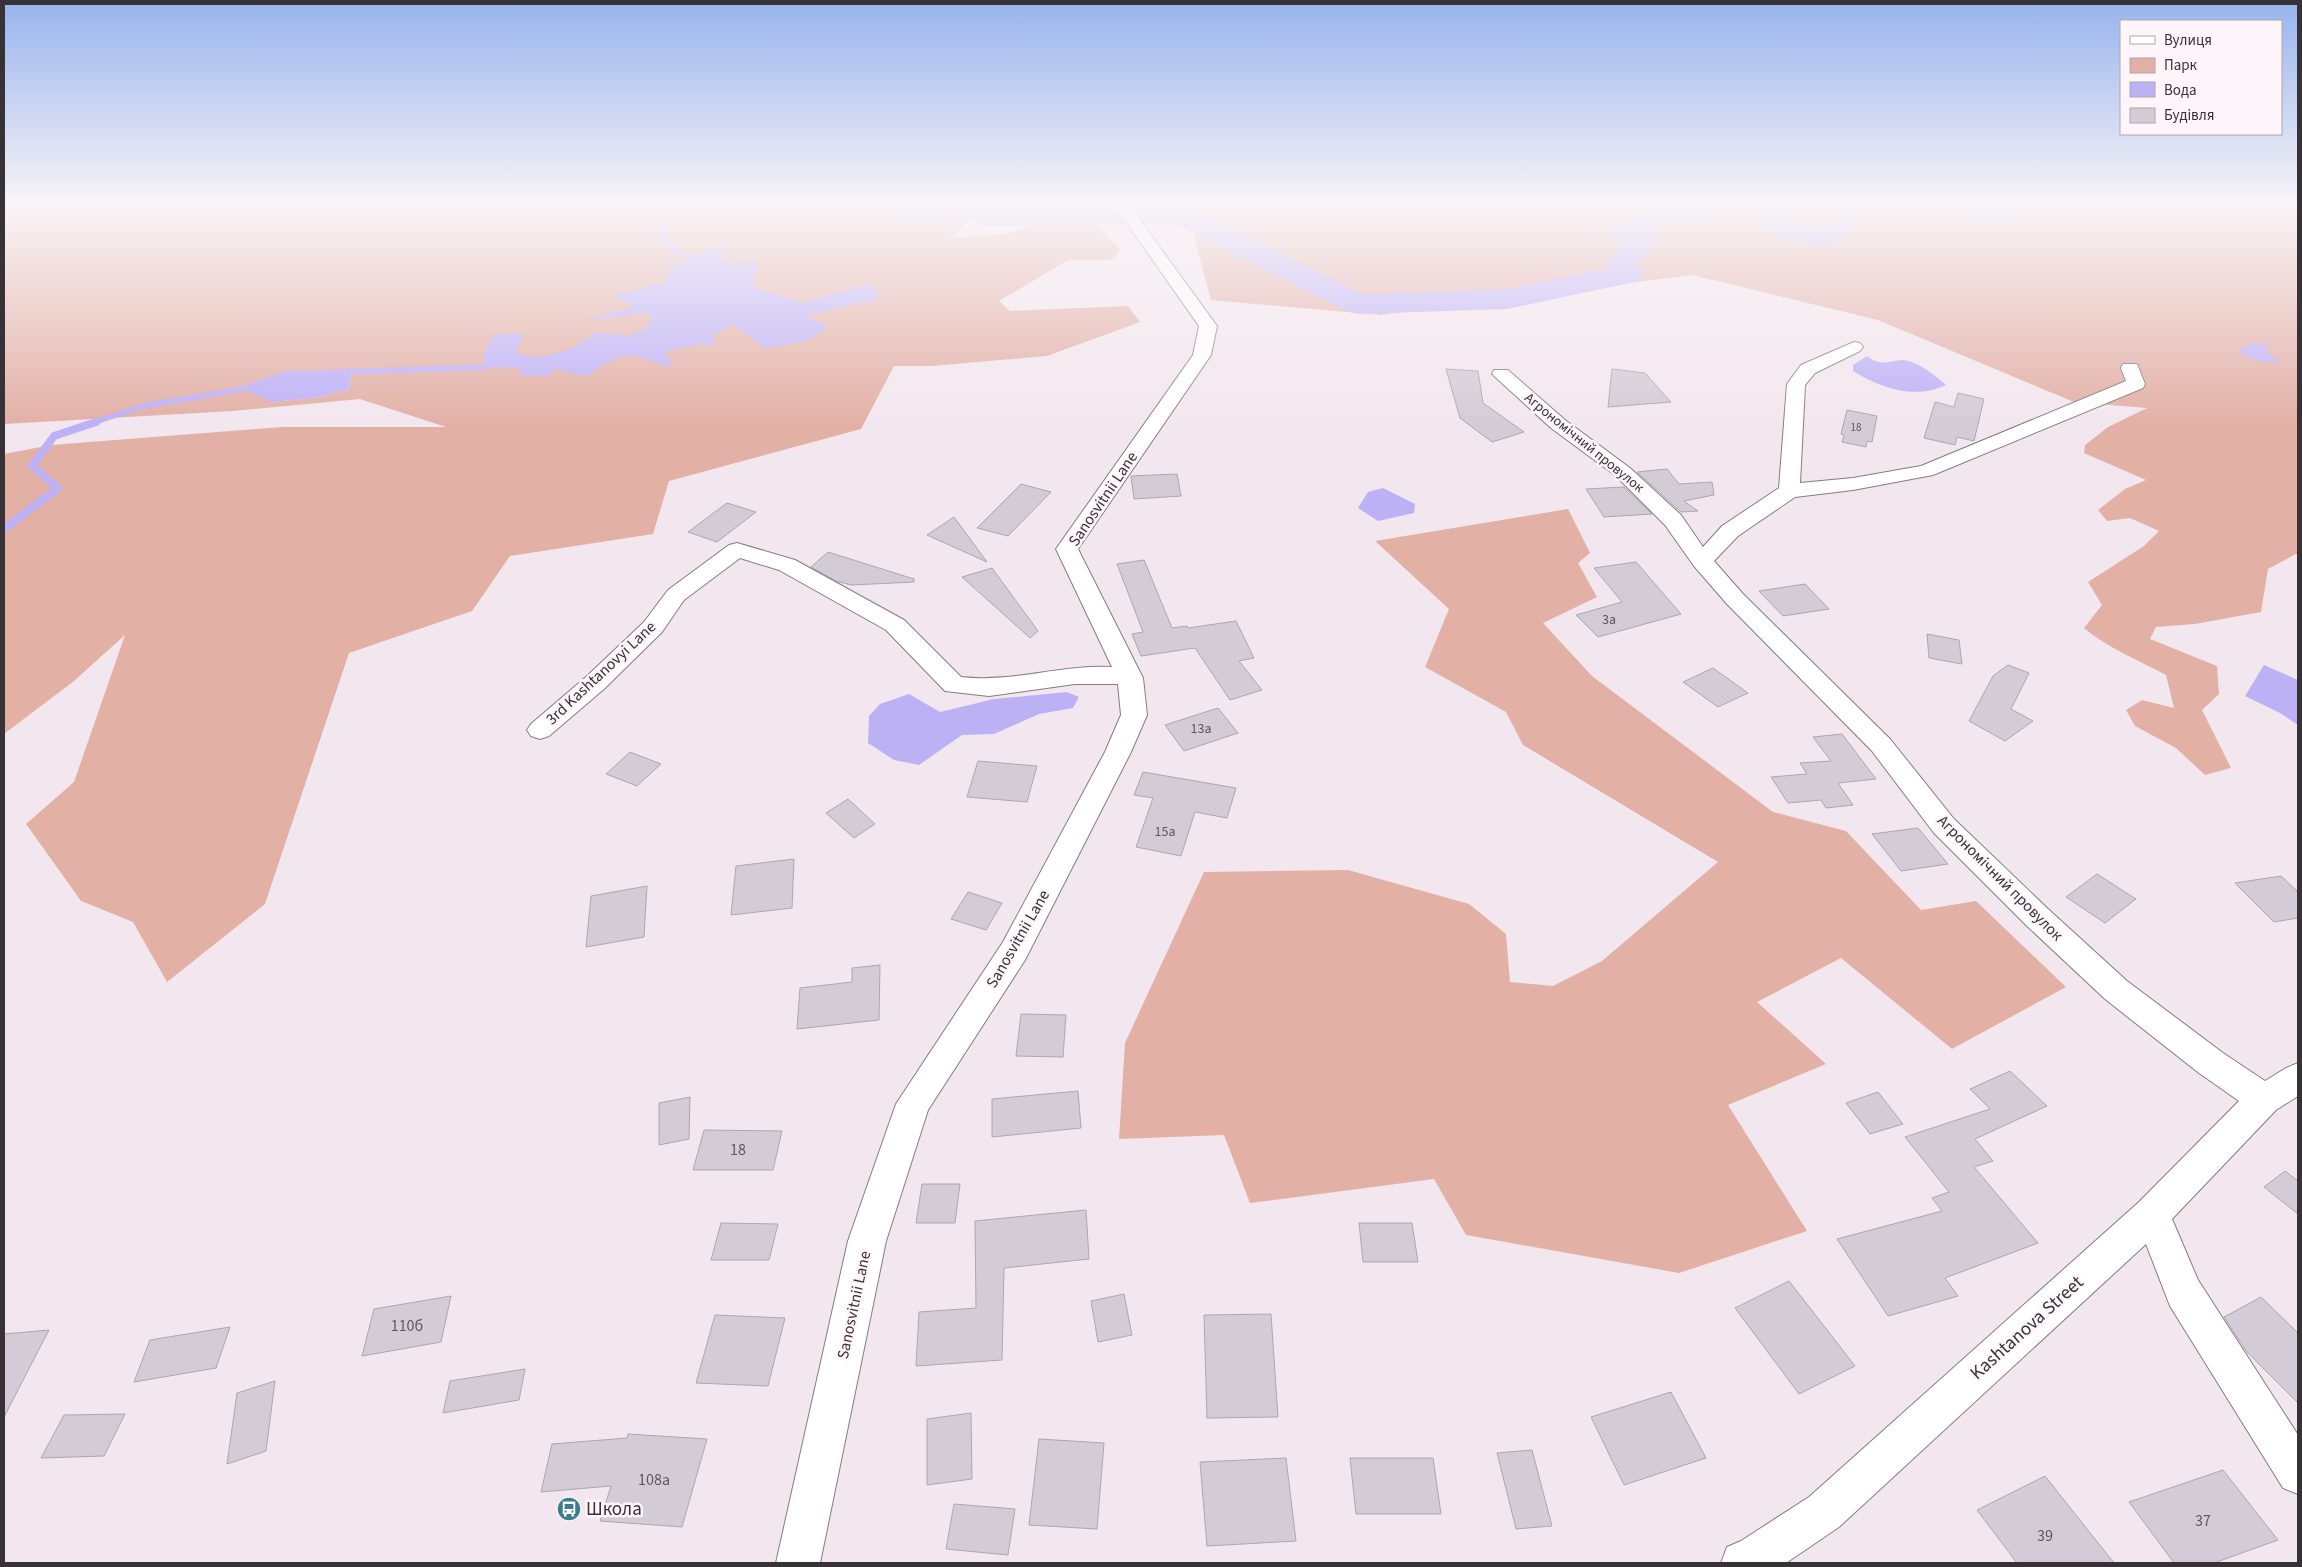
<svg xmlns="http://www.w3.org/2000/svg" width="2302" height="1567" viewBox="0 0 2302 1567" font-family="'Source Sans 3',sans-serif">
<rect width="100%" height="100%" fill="#f2e7ee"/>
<path fill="#e3b0a6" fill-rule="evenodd" d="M4,205H996L970,219L951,238L1005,234L1034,225H1096L1121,250L1111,260H1068L999,301L1010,311L1128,306L1140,322L1047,356L931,366H894L861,429L669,481L653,534L510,556L472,611L349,653L265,904L167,982L133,922L81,901L26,824L74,782L125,635L74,681L4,734V454L51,445L282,427H446L360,399L233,411L4,424ZM352,372L349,389L319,397L273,402L285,374Z
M1186,205H2298V555L2296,554L2268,569L2261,612L2195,624L2156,627L2150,639L2217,666L2219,694L2202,710L2231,768L2205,775L2176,748L2135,726L2126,710L2142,700L2174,708L2166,675C2138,660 2108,648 2084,628L2102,605L2088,582L2144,546L2159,531L2130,518L2107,521L2098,510L2125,489L2146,480L2084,453L2085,445L2108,427L2147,408L2074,402L1878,320L1692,275L1381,315L1211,300Z
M1568,509L1590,553L1578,563L1597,597L1543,623L1592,676L1773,812L1846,831L1921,910L1976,901L2066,987L1952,1049L1841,958L1757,1002L1826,1064L1728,1105L1807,1231L1679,1273L1466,1235L1434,1179L1250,1203L1224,1135L1119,1139L1125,1043L1204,872L1348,870L1469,904L1506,934L1510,982L1553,986L1602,961L1718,862L1523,745L1506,712L1425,667L1449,609L1375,541Z"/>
<path fill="#bdb1f6" d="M740,242L719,252L727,264L757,261L753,287L803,303L872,283L879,299L806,315L828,327L807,341L764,348L733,324L713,336L715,346L701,344L665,351L672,368C628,352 626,348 587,376L555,369L549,376H522L518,368L487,367L483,356L494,334H523L515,353L539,358L571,349L597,332L627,336L649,327L651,313L579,321L632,307L614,293L646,289V284H666L670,265H684L688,257Z
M2250,343L2267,344V352L2281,361L2262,362L2237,352Z
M1867,356C1881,366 1885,362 1901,360C1915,359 1936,376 1946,385C1914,400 1881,388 1853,371V365Z
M352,372L349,389L319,397L273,402L243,389L285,374Z
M1383,488L1415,504L1414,513L1378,521L1358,508L1368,492Z
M2264,665L2298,680V725L2280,713L2245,696Z
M1067,692L1079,697L1073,708L1039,714L994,734L962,735L919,765L894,760L868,743L869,716L880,704L909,694L940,712L994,699Z"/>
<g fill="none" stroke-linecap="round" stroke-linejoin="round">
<path stroke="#bdb1f6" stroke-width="5.5" d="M632,205L630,211L668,226L661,240L688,257
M92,423L144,406L243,389L285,374L487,367"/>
<path stroke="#bdb1f6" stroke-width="8" d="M4,529L58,488L32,466L54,436L96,422"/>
<path fill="#bdb1f6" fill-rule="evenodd" d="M735,205H984L991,208L1181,206L1191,209L1362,294L1507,289L1610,268L1607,261L1622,242L1614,237L1609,231L1614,225L1660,205H1710L1712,213L1708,219L1698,222H1668L1646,232L1655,240L1638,262L1643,274L1639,281L1507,309L1357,314L1346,311L1176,224L987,226L965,218L928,221L799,212L767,219L739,211Z
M1752,205H1780L1779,210L1781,211L1816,228L1826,225L1841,205H1870C1863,216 1855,232 1844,239C1818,254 1766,237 1750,213Z
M1948,205H2016L2014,207L2019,214C2004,236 1972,218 1952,211Z"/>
</g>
<path fill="#d3ccd6" stroke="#ada6b0" d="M1446,369L1478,371L1483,403L1524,432L1492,442L1460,418Z
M1612,369L1645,373L1671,402L1608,407Z
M1958,393L1984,399L1974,441L1957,437L1955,445L1924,438L1935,402L1954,407Z
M1847,410L1877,416L1872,442L1867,441L1866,447L1842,442L1844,435L1841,434Z
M1667,469L1679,484L1712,482L1714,495L1684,501L1698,511L1681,512L1637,472Z
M1177,474L1181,496L1134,499L1131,476Z
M1021,484L1051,492L1008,536L977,528Z
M1624,487L1652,514L1604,517L1586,489Z
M727,503L756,512L717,542L688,532Z
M954,517L987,562L927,535Z
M828,552L914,579V582L851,585L836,581L811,567Z
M1144,560L1172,628L1187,626L1188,628L1236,621L1254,658L1239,661L1262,690L1230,700L1195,648L1141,656L1132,634L1143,632L1117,564Z
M1636,562L1681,614L1598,637L1576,615L1622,602L1594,568Z
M992,568L1038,631L1030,638L962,577Z
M1805,584L1829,609L1783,616L1759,591Z
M1927,634L1959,640L1962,664L1929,658Z
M2008,665L2029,673L2011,709L2033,721L2005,741L1969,721L1993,676Z
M1713,668L1748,693L1718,707L1683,682Z
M1218,708L1238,733L1184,751L1165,725Z
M1842,734L1876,779L1838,783L1853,805L1826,808L1821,800L1788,803L1771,777L1807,774L1800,763L1831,761L1813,737Z
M630,752L661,764L637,786L606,774Z
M978,761L1037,766L1027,802L967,797Z
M1143,772L1236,788L1227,818L1195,812L1181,856L1136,847L1153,798L1134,795Z
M848,799L875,824L854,838L826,813Z
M1918,828L1948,864L1901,871L1872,834Z
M794,859L792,908L731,915L736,866Z
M2097,874L2136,899L2105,923L2066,897Z
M2281,876L2298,892V918L2274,922L2235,883Z
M647,886L644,937L586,947L591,896Z
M968,892L1002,903L986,930L951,919Z
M880,965L879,1020L797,1029L800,988L852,982V968Z
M1021,1014L1066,1015L1063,1057L1016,1056Z
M2010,1071L2047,1106L1975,1139L1993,1161L1974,1167L2038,1243L1945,1278L1958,1296L1888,1316L1837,1239L1942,1211L1932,1198L1949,1192L1905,1137L1990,1109L1970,1089Z
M1078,1091L1081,1128L992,1137V1099Z
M1878,1092L1903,1124L1870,1134L1846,1103Z
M690,1097L689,1139L659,1145V1103Z
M704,1130L782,1131L773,1170H693Z
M2285,1171L2298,1181V1214L2264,1187Z
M922,1184H960L955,1223H916Z
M1086,1210L1089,1259L1004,1268L1002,1360L916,1366L919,1312L976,1308L975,1221Z
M721,1223L778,1224L769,1260H711Z
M1359,1223H1412L1418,1262H1363Z
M1789,1281L1855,1366L1799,1394L1735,1308Z
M1124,1294L1132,1335L1098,1342L1091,1301Z
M451,1296L441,1342L362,1356L374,1309Z
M2261,1297L2298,1333V1403L2247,1352L2224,1317Z
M1271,1314L1278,1417L1207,1418L1204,1315Z
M715,1315L785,1318L768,1386L696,1383Z
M230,1327L216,1368L134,1382L150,1340Z
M49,1330L4,1417V1334Z
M525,1369L519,1400L443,1413L450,1381Z
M275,1381L266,1451L227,1464L237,1393Z
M1671,1392L1706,1458L1624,1485L1591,1417Z
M971,1413L972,1479L927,1485V1419Z
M125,1414L104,1456L41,1458L64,1415Z
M628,1434L707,1439L682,1527L600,1521L611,1486L541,1492L552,1444L627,1438Z
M1039,1439L1104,1443L1097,1529L1029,1525Z
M1532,1450L1552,1526L1516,1529L1497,1453Z
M1286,1458L1296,1541L1207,1546L1200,1462Z
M1350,1458H1433L1441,1514H1356Z
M2223,1470L2278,1540L2214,1563H2174L2129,1502Z
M2045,1476L2114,1563H2017L1977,1510Z
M954,1504L1015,1509L1008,1555L946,1549Z"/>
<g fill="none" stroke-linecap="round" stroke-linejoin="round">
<g stroke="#867b81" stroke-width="2">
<path id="minor" d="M1114,205H1129L1217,326L1211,355L1078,549L1143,678L1147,715L1131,752L1025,960L928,1110L886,1241L820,1563H776L848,1241L896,1104L1003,942L1105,752L1121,715L1118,684H1075L989,696L945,691L886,630L779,570L740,558L684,600L662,632L604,689L549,736L540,739L531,736L527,730L531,724L586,677L644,622L668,590L729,545L737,543L795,560L904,620L961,677C1013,683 1061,664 1112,667L1056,549L1193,355L1199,326Z
M1854,342L1860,343L1863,347L1860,351L1815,373L1805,385L1800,483L1853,478L1921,466L2126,381L2121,368L2123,364H2137L2145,384L2143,388L1933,475L1853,490L1795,497L1738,536L1714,561L1743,594L1890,739L1954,819L2048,909L2127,981L2223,1053L2265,1081L2286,1068L2298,1063V1096L2276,1110L2172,1219L2198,1280L2298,1435V1494L2283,1488L2170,1306L2146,1244L1839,1527L1786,1563H1721L1727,1547L1741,1541L1809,1497L2139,1202L2239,1101L2199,1073L2105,999L2026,925L1934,833L1872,751L1727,604L1694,566L1665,525L1616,476L1551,428L1492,374L1494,370H1508L1565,420L1630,468L1681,515L1703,547L1722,526L1779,488L1787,384L1801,365Z"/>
</g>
<use href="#minor" fill="#fff" fill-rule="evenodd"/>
</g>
<linearGradient id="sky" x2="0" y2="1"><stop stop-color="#97b3ee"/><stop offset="0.48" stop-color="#f9f4f7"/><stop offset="1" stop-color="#f9f4f7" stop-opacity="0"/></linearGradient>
<rect width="2302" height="425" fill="url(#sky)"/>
<defs>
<g id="bus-disc" transform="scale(1.25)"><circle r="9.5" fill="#3b7d8e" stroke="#fef5fa"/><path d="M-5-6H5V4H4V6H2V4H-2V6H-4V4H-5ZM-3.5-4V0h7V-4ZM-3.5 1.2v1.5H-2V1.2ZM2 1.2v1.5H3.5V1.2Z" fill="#fff"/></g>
</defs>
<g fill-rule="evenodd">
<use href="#bus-disc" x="569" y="1509"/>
</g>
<g text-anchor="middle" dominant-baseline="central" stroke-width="5" stroke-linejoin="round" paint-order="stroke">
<g font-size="11" fill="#5d585d">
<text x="1856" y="427">18</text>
</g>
<g font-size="14" fill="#363235" stroke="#fef5fa">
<text transform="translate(1584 443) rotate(39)">Агрономічний провулок</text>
</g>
<g font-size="14" fill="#5d585d">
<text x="1609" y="620">3а</text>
<text x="1201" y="729">13а</text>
<text x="1165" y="832">15а</text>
</g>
<g font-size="16" fill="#363235" stroke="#fef5fa">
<text transform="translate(1103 499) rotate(-56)">Sanosvitnii Lane</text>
<text transform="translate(601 673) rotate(-43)">3rd Kashtanovyi Lane</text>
<text transform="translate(2000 878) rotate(45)">Агрономічний провулок</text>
<text transform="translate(1018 939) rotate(-60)">Sanosvitnii Lane</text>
<text transform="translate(854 1305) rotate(-78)">Sanosvitnii Lane</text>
</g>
<g font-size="16" fill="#5d585d">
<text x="738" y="1150">18</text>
<text x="407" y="1326">110б</text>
<text x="654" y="1480">108а</text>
<text x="2203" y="1521">37</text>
<text x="2045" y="1536">39</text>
</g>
<g font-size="19" fill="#363235" stroke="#fef5fa">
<text transform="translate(2027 1328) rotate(-42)">Kashtanova Street</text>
</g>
<g font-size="19" fill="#363235" stroke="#fef5fa" text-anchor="start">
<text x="586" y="1509">Школа</text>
</g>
</g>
<rect width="2302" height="1567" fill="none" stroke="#363235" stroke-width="10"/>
<rect x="2120" y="20" width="162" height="115" fill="#fef5fa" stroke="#aea7ab"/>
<rect x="2130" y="36" width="25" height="8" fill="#ffffff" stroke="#aea7ab"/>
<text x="2164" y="45" font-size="15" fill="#363235">Вулиця</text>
<rect x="2130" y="58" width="25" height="15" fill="#e3b0a6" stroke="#aea7ab"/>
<text x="2164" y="70" font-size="15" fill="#363235">Парк</text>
<rect x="2130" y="82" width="25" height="15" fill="#bdb1f6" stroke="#aea7ab"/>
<text x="2164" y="95" font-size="15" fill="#363235">Вода</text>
<rect x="2130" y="108" width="25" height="15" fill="#d3ccd6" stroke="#aea7ab"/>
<text x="2164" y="120" font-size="15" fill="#363235">Будівля</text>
</svg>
